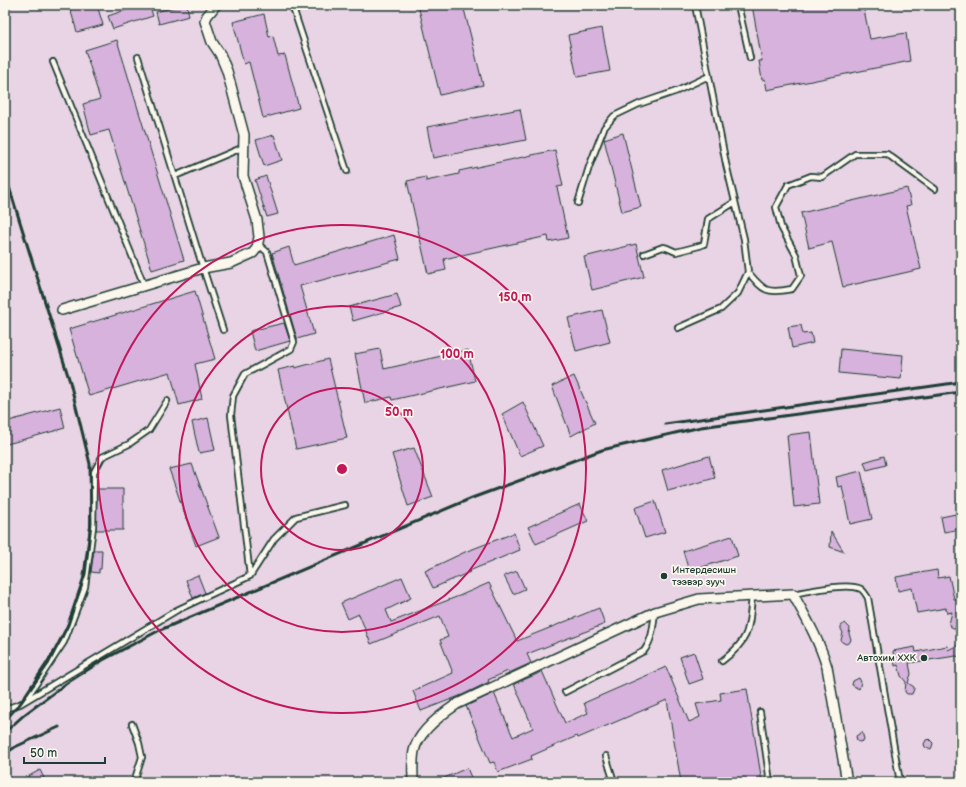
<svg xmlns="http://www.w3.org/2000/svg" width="966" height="787" viewBox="0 0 966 787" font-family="'Balsamiq Sans',sans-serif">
<rect width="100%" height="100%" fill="#f0e2e7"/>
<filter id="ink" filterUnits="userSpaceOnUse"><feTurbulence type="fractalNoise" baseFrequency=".025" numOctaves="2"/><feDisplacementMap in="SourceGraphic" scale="8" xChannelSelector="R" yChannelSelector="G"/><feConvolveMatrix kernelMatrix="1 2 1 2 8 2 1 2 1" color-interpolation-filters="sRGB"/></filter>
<g filter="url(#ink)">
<path fill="#e8d4e4" d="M5,5H961V782H5Z"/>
<path fill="#d6b2dc" stroke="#1f3d34" d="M69,5H97L103,25L77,32Z
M140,5H149L153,16L113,29L108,16Z
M181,5H187L189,16L159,24L156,12Z
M418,5H463L483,85L440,95Z
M752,5H863L870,39L906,33L910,61L767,90L765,79L762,80L759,61H762Z
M264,14L269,37L273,36L278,56L285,55L299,108L263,118L249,62L244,64L233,22Z
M602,28L610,71L577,77L568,35Z
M117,40L184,260L152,270L109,130L91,135L83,104L100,99L85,50Z
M520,109L526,140L433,158L427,127Z
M623,133L641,207L622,212L604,139Z
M274,135L282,160L264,166L256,140Z
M555,150L563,186L557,187L568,238L549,242L548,236L444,259L446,270L428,274L407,181L426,177V181L459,174V171Z
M266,176L278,214L267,217L255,180Z
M907,188L911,205L906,206L921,269L843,287L832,242L809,248L801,213Z
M394,235L400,259L300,286L314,334L297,339L272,253L289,247L294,265Z
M636,244L644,277L592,290L584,257Z
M195,291L215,359L195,364L202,399L179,405L170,372L89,396L69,329Z
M397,294L401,307L353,321L349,307Z
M602,310L610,342L576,351L568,318Z
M284,323L290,341L255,351L250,331Z
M801,325L803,334L811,333L813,343L792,348L788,327Z
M380,349L384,369L468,350L475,381L392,400L391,397L365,403L355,354Z
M841,349L903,355L901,379L839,373Z
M328,359L347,438L296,449L278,370L295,366V368Z
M574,376L595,423L571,436L552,386Z
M523,402L543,446L520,456L502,414Z
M60,407L65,428L7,444L5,437V422Z
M208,418L215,450L199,453L192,422Z
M811,432L819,504L794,507L787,435Z
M414,448L433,497L408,506L392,454Z
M709,456L715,478L668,491L662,470Z
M884,456L886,465L867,470L864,462Z
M192,464L219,537L196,546L169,469Z
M861,471L872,519L850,524L842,486L838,487L836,477Z
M97,489H123V530H96Z
M655,501L665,532L645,538L635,508Z
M580,504L588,521L536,544L528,527Z
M961,513V529L944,532L941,517Z
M831,531L844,552L830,547Z
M514,533L520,550L474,569L469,571L470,572L433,588L425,571L465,552Z
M732,536L738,556L689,571L683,551Z
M94,550H102L101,569H99V573L91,572Z
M937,570L938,578L949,576L954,599H957L959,611L956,612L960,623L958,628L955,629L950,626L949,624L952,612L947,613L946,608L917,613L912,588L898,591L896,577Z
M517,571L525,589L513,594L504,576Z
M198,575L205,593L193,598L186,580Z
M402,577L411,598L386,610L391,622L459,596L489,583L517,641L599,608L605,624L527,654L531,663L509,673L508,671L488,680L489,682L462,695L421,711L413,691L453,673L440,640L448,637L440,616L371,644L359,614L348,619L341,603Z
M845,623L850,628L849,634L851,639L850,642L846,644L842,642L841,640L843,633L841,629V626Z
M947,646L948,650L956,646L961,647V657L956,656L909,663L911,674L908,683L914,687V689L912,694H907L905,692L906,682L901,676L898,665L895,666L893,651L915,647L916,652Z
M694,652L703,679L689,684L680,657Z
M666,667L689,722L700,717L696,704L721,700L720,693L747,689L762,782H681L667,700L578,738L577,736L531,756L532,759L498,772L494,762L490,763L466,706L494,693L513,737L533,728L514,684L537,674L542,671L565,723L588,713L584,703Z
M859,678L861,682L859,689L852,685L853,681Z
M862,732L864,739L863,741L859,742L857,741L856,736Z
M929,739L933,743L931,750L925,747L924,744L926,740Z
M467,768L473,782H435Z
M40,770L46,782H18Z"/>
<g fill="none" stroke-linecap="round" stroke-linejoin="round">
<g stroke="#1f3d34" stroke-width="8">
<path id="lane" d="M292,5L347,171
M738,5L750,58
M138,57L203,268L223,330
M53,62L144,285
M175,176L244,147
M578,203L589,167L604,128L614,116L639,104L677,91L709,76
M644,254L663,247L667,248L676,252L699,246L704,244L708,219L735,202
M748,272C764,291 766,294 792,289L801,276L796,255L781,227L776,207L788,185L811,176L822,177L855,154H887L935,189
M678,328L721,309L738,293L748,272L744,239L726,164L695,5
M250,576L231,415L233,396L245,374L291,349L294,342L267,252L258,244
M5,579V585
M793,594C808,591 848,582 861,589C864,591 866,595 868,598L900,782
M722,661C750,640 749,629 752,596
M565,692L644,651C653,639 653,626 655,612
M26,699L64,642L85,587L93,527L94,472L102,457L129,444L149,430L167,401
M5,709L20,704L177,610L250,576L274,539L296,517L345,505
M760,712L770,782
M132,724L139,743L142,757L134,782
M606,756L614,782"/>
</g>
<g stroke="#1f3d34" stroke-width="12">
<path id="street" d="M62,310L203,268L231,263L253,253L257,248L259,237L257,220L243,176L244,135L227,71L220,54L212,42L205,21L207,16L216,5
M413,782C413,772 412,761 414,751C418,732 442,714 457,704L655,612L699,599L793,594C806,618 819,640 827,667L847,782"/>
</g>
<use href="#lane" stroke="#fbf7ec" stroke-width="4.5"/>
<use href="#street" stroke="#fbf7ec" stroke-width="9"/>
<path stroke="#1f3d34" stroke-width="3" d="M5,174L70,382L90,464L91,523L85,574L68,625L48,664L20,704L5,720
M665,424L961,382
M5,732L24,715L67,683L103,660L160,630L472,498L602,450L701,427L961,392
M5,754L15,747L59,727"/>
</g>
</g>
<g fill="none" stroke="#c2185b" stroke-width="2">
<circle cx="342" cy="469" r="81"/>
<circle cx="342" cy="469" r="163"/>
<circle cx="342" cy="469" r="244"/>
</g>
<g fill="#1f3d34" stroke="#fbf7ec" stroke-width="1.5">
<circle cx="664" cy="576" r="4"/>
<circle cx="924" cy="658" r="4"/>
</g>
<g text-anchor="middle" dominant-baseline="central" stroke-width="3.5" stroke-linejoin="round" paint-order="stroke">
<g font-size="10" fill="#1f3d34" stroke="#fbf7ec" text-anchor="start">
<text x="672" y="570">Интердесишн<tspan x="672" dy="12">тээвэр зууч</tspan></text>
<text x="916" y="658" text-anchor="end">Автохим ХХК</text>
</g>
</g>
<circle cx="342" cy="469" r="6" fill="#c2185b" stroke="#fbf7ec" stroke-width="2"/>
<g font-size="12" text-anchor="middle" font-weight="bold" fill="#c2185b" stroke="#fbf7ec" stroke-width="3.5" stroke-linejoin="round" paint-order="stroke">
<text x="515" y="301">150 m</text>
<text x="457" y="358">100 m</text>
<text x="399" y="416">50 m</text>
</g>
<rect width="966" height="787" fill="none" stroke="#fbf7ec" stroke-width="20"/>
<rect x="10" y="10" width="946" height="767" fill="none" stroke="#1f3d34" stroke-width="1.5" filter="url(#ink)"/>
<path d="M24 757v6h81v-6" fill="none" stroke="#1f3d34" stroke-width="2"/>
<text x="30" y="757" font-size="12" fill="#1f3d34" stroke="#fbf7ec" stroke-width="3" paint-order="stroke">50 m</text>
</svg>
